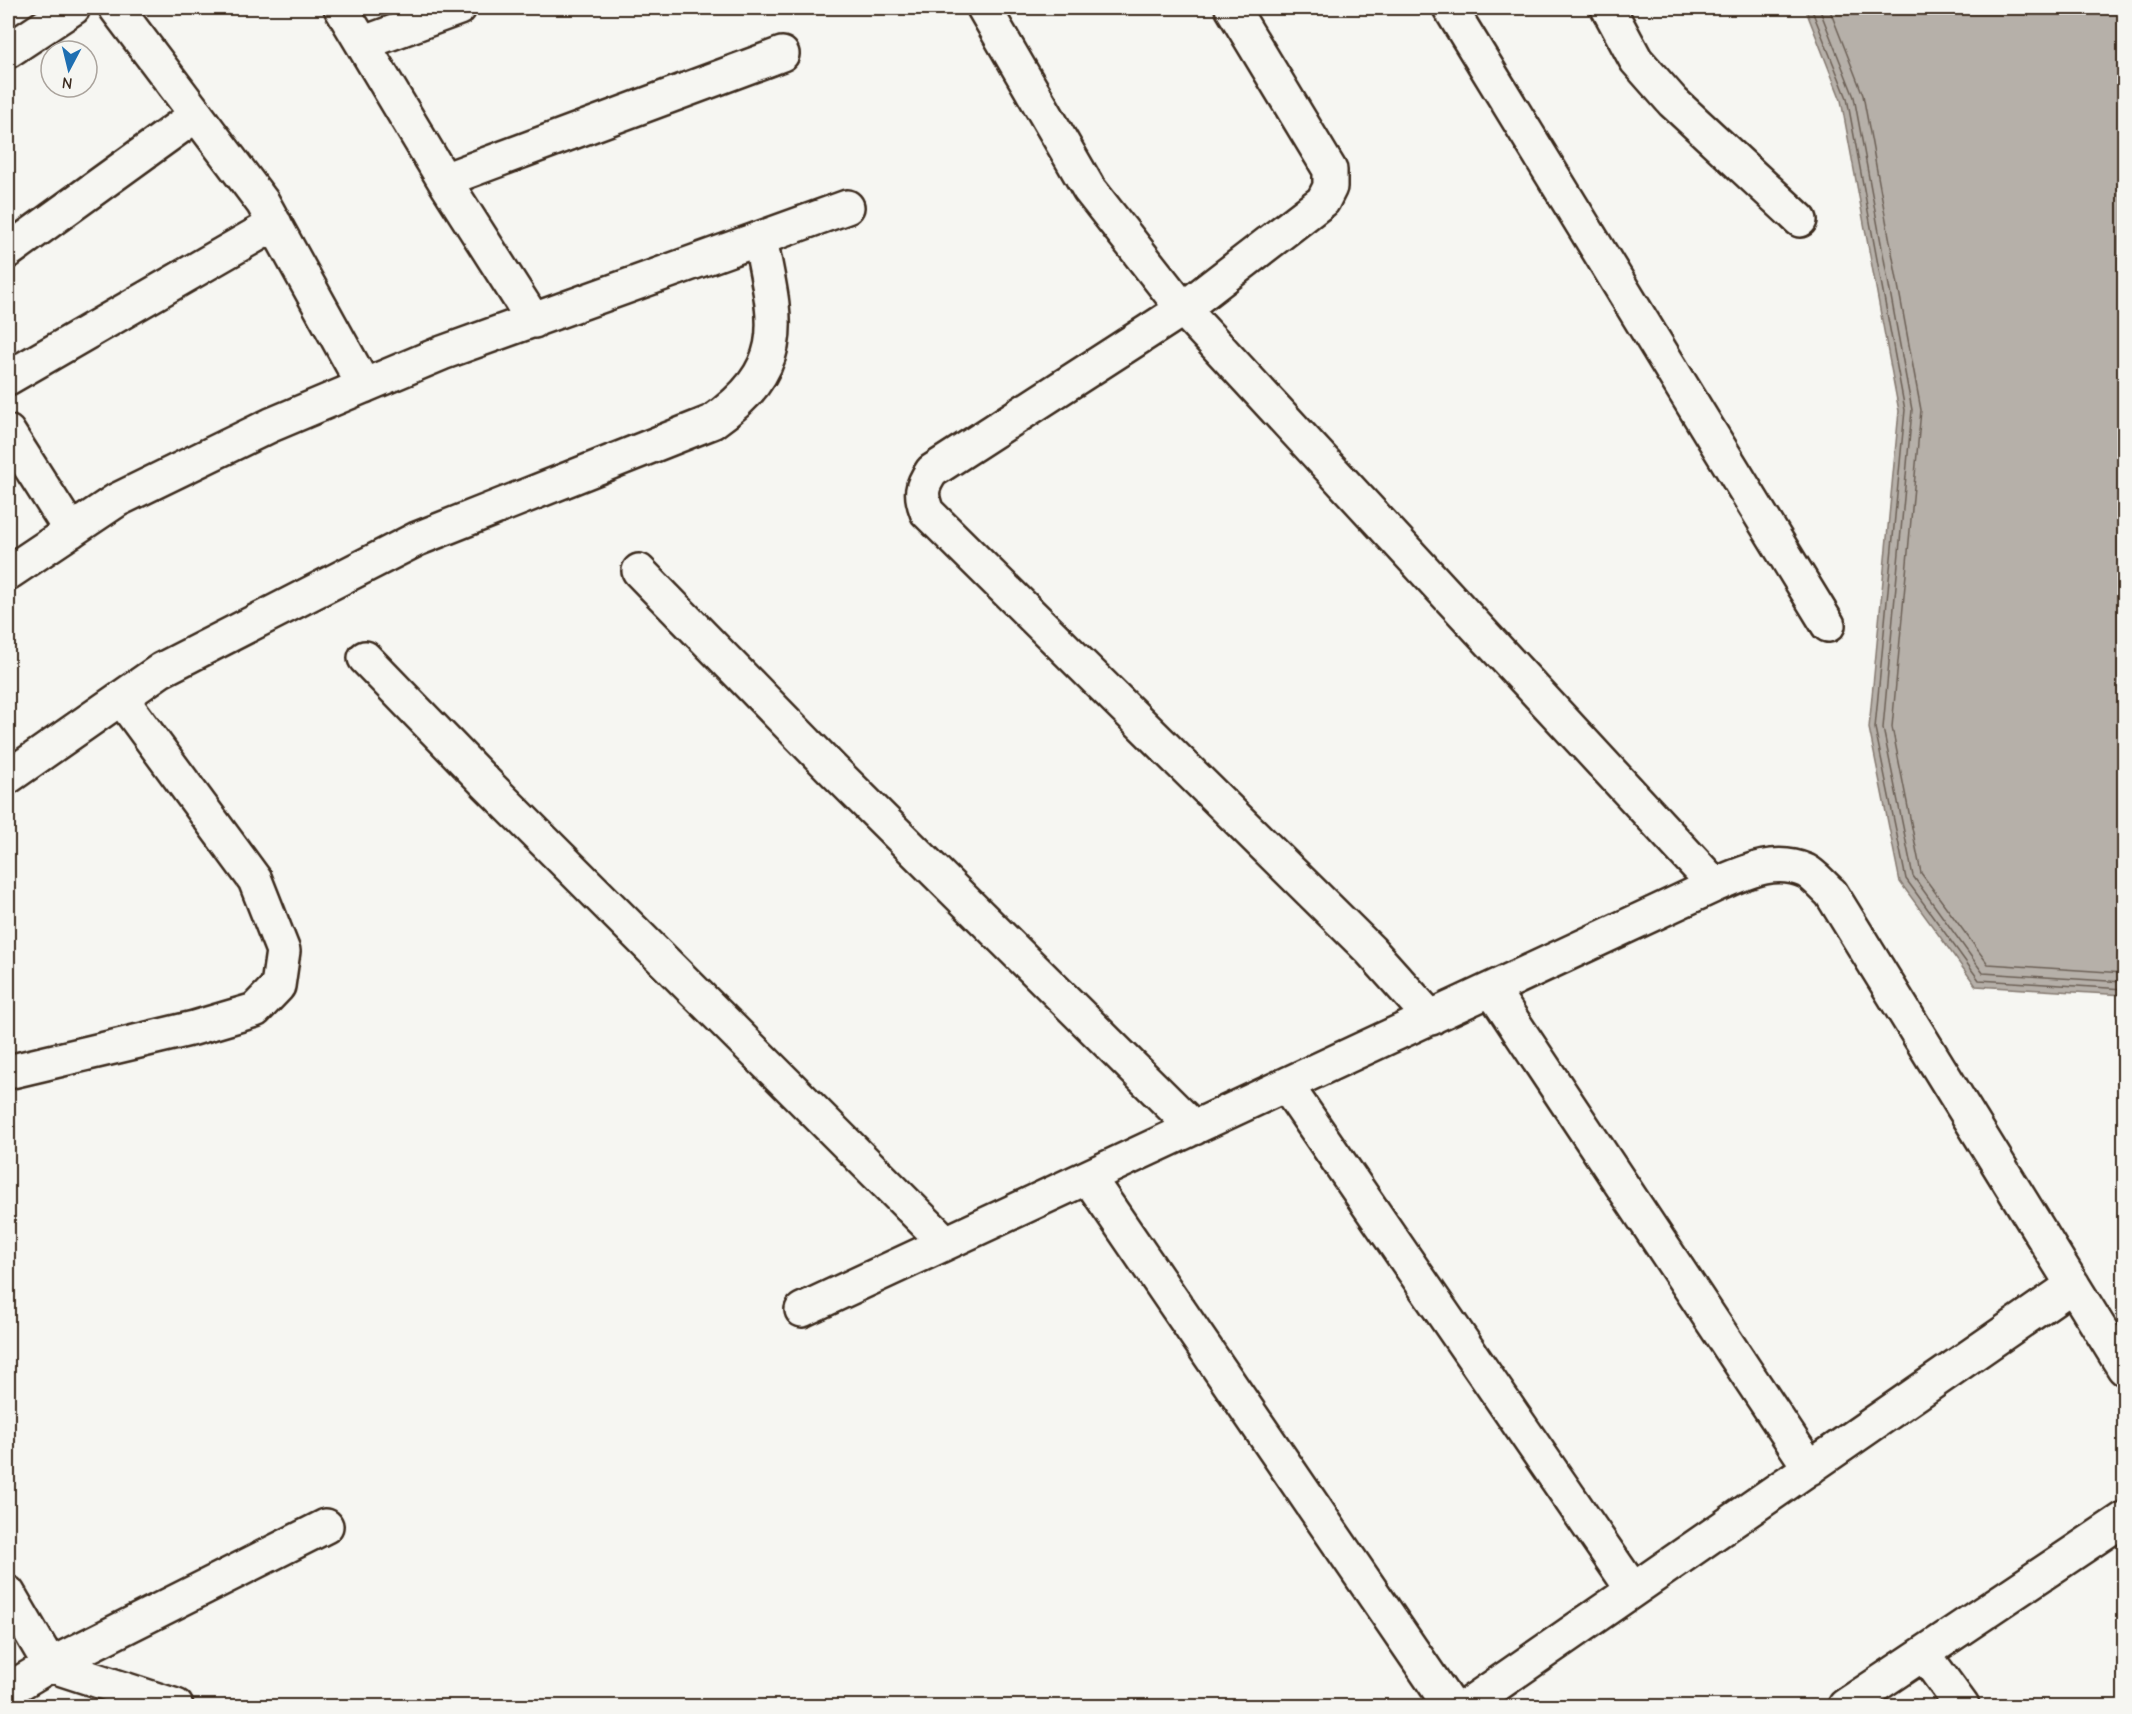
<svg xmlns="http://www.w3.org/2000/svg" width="2132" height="1714" viewBox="0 0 2132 1714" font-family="'Comic Neue',sans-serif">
<rect width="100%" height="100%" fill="#f6f6f2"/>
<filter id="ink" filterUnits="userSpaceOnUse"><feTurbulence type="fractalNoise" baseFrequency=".0167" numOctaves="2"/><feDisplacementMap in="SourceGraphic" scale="12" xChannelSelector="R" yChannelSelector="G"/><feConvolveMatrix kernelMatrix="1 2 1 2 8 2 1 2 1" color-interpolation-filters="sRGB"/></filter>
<g filter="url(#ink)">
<path fill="#b6b0a9" stroke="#857a71" stroke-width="1.5" d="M1805,8H2124V995L1976,986L1900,882L1869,728L1899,411L1841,100Z"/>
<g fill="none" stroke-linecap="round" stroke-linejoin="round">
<path stroke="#6c6056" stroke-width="1.5" d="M1811,8L1847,98L1905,410L1875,728L1906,879L1979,980L2124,989
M1819,8L1854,97L1912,410L1883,728L1913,876L1983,973L2124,982
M1829,8L1863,95L1921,410L1892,727L1921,873L1988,964L2124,973"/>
<g stroke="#3b2a1e" stroke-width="38">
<path id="minor" d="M116,8L263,203L364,386
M341,8L444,180L534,321
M984,8L1089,189L1183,309L1715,885
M1232,8L1330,170V187L1323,201L1183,309L932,471C921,487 920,494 927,512L1370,950L1431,1018
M1450,8L1828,625
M1608,8L1636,60L1673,102L1800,220
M364,43L459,8
M8,51L73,8
M444,180L782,54
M8,251L196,115
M8,378L275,224
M8,432L71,531
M639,571L832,769L1194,1128
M8,573L117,500L271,425L442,353L847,207
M365,658L487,784L946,1243
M8,777L161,670L417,539L712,422C791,366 777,323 760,239
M1492,990L1810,1468
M8,1072L194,1028L255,1010L278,986L283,951L255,880L121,698
M1286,1085L1633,1590
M1088,1177L1450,1706
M802,1310L1715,885C1744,873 1774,857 1806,871C1814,875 1823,886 1831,893L2124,1368
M8,1593L50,1665L176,1706
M1924,1654L1962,1706
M8,1690L50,1665L326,1526
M1466,1706L2073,1285
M1845,1706L2124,1519"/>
</g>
<use href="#minor" stroke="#f6f6f2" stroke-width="33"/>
</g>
</g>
<rect width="2132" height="1714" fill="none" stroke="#f6f6f2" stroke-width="30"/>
<rect x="15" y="15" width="2102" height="1684" fill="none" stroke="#3b2a1e" stroke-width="2" filter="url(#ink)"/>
<g transform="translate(69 69) rotate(187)"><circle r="28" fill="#f6f6f2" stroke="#aba49d" stroke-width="1.5"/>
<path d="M0-4.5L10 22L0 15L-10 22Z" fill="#1f6fb2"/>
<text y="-9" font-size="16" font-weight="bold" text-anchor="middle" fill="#3b2a1e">N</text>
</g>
</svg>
